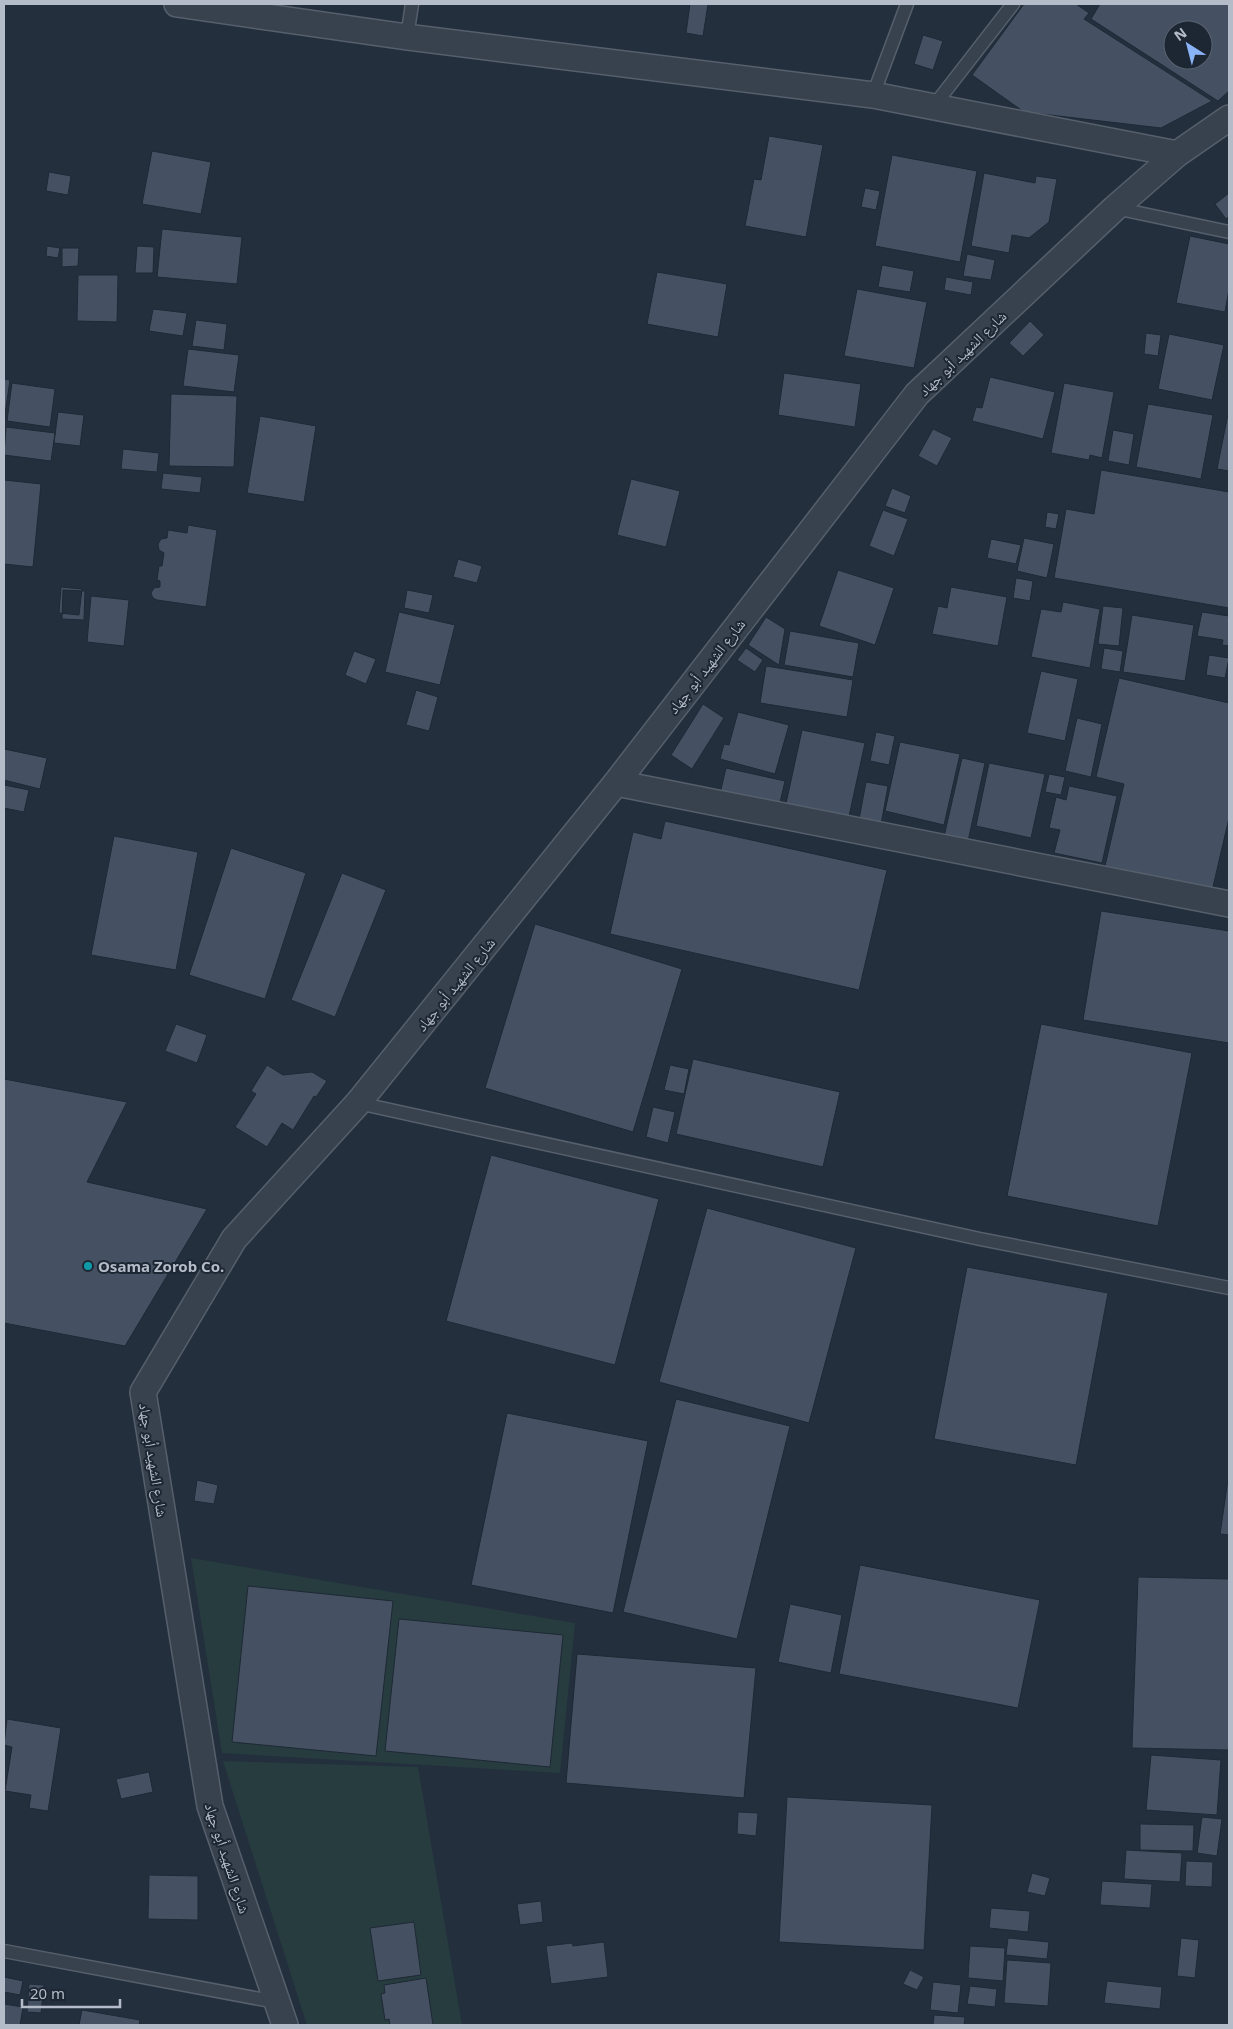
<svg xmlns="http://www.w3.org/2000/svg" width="1233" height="2029" viewBox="0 0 1233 2029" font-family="'Noto Sans','Noto Naskh Arabic',sans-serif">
<rect width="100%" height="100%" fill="#242f3e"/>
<path fill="#263c3f" d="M191,1558L575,1623L560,1773L222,1753Z
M223,1761L418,1767L462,2025H307Z"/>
<path fill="#455162" stroke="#1f2835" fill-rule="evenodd" d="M690,4H708L703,36L686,33Z
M1024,4H1076L1089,13L1084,19L1212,101L1161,128L1024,112L972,75Z
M1100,4H1229V91L1218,101L1091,19ZM1173,30H1203V60H1173Z
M923,35L943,41L933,70L914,64Z
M769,136L823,145L806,237L745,226L754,179L761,180Z
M152,151L211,162L201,214L142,204Z
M892,155L977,171L960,262L875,246Z
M49,172L71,176L68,195L46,191Z
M984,173L1035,183L1036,176L1057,179L1049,222L1029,238L1012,235L1009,253L971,246Z
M865,188L880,191L876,210L861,207Z
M1229,193V216L1226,219L1215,204Z
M162,229L242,237L237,284L157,277Z
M1190,236L1229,244V289L1225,312L1176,303Z
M47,246L60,248L58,258L46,256Z
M137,246L154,247L153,273H135Z
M62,248H79L78,266L62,267Z
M967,254L995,260L991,280L963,276Z
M882,265L914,271L910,292L878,287Z
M657,272L727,284L718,337L647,324Z
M78,275H118L117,322L77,321Z
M946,277L973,282L971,295L944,290Z
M857,289L927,302L914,368L844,356Z
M153,309L187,313L183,336L149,331Z
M196,320L227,324L224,350L192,346Z
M1030,321L1044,335L1023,356L1009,343Z
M1146,333L1161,335L1158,356L1144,354Z
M1169,334L1224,345L1212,400L1158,389Z
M188,349L239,355L234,392L183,386Z
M784,373L861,384L855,427L778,415Z
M990,377L1055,392L1043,439L972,421L976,407L982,408Z
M4,379L10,380L4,421Z
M12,383L55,389L50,427L7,421Z
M1064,383L1114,392L1102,458L1090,455L1089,460L1051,453Z
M171,394L237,396L234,467L169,466Z
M1148,404L1213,415L1201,479L1136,467Z
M58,412L84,415L80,446L54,443Z
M1228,414H1229V471L1217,469Z
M260,416L316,426L304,502L247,493Z
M6,427L55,433L51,461L4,455Z
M933,429L952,438L937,466L918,456Z
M1113,430L1134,434L1129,465L1108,461Z
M123,449L159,453L157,472L121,469Z
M1101,470L1229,492V608L1054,578L1066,509L1094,514Z
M163,473L202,477L200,493L161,489Z
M631,479L680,491L666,547L617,535Z
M4,480L41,484L33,567L4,564Z
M892,488L911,496L905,513L885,506Z
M883,510L908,519L894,556L869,546Z
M1047,512L1059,514L1056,529L1045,527Z
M188,525L217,530L206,607L157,600L153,598L151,593L154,588L160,587V581L157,580L159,566H162L164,553L159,550L158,544L161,539L167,538L168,530L187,533Z
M1024,538L1054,544L1047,578L1017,571Z
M991,539L1021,545L1016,564L987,558Z
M458,559L482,566L477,583L453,577Z
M838,570L894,588L875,645L819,626Z
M1016,578L1033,581L1030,601L1013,598Z
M61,587L82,589L79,615L59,613Z
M951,587L1007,597L998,646L932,634L938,606L947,608Z
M63,590L85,591L84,620L62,619Z
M407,590L433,595L429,613L404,608Z
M91,596L129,600L124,646L87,642Z
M1063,602L1100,609L1090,668L1031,657L1041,609L1061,612Z
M1103,606L1123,608L1119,646L1098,644Z
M399,612L455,625L440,685L385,672Z
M1202,612L1229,616V646L1222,645L1223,640L1197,636Z
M1132,615L1194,625L1185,681L1123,672Z
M766,617L785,629L779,665L748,645Z
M790,631L859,643L853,677L784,665Z
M746,648L763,660L755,672L737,660Z
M1104,648L1123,651L1120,672L1101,669Z
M354,651L376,659L366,684L345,675Z
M1209,655L1229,658L1225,678L1206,675Z
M766,666L853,680L847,717L760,703Z
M1041,671L1078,679L1065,741L1027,733Z
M1119,678L1229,703V818L1212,891L1105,866L1124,784L1096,777Z
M416,690L438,697L429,731L406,725Z
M703,704L724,718L692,769L671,755Z
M738,712L789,725L775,774L720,759L724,744L729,745Z
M1077,718L1102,724L1091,777L1065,771Z
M802,730L865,743L848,821L785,808Z
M876,732L895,736L889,765L870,761Z
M900,742L960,754L944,825L885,811Z
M4,749L47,758L40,789L4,780Z
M962,758L985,763L967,846L943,841Z
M989,763L1045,774L1031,838L976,826Z
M726,768L785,781L778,811L719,798Z
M1049,774L1065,777L1061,795L1045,792Z
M866,782L888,786L880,830L858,825Z
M4,785L29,790L24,812L4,808Z
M1069,786L1117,796L1102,863L1054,853L1060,830L1049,828L1056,797L1066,800Z
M665,821L887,870L859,990L610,934L633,832L661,839Z
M114,836L198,852L176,970L91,955Z
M231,848L306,873L265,999L189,975Z
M342,873L386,890L335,1017L291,1000Z
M1101,911L1229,931V1043L1083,1020Z
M535,924L682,969L633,1132L485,1088Z
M176,1024L207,1035L197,1063L165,1051Z
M1041,1024L1192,1053L1158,1226L1007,1196Z
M693,1059L840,1092L823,1167L676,1134Z
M267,1065L283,1075L312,1072L327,1081L316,1097L314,1096L293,1130L282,1123L267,1147L235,1127L256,1094L251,1091Z
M670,1065L689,1069L684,1094L664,1090Z
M4,1079L127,1102L87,1182L207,1209L125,1346L4,1323Z
M653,1107L675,1112L668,1143L646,1137Z
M491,1155L659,1199L615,1365L446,1321Z
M707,1208L856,1248L809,1423L659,1382Z
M967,1267L1108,1293L1076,1465L934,1439Z
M676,1399L790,1426L737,1639L623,1612Z
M507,1413L648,1441L613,1613L471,1585Z
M1229,1473V1535L1220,1534Z
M197,1480L218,1485L214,1504L194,1501Z
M860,1565L1040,1600L1018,1708L839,1674Z
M1138,1577L1229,1579V1750L1132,1748Z
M248,1586L393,1601L376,1756L232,1742Z
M790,1604L842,1615L831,1673L778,1662Z
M399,1619L563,1635L550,1767L385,1751Z
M577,1654L756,1668L744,1798L566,1783Z
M7,1719L61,1728L48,1811L29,1808L31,1795L5,1791L12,1747L4,1745Z
M1151,1755L1221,1760L1217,1815L1146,1810Z
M149,1772L153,1792L121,1799L116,1779Z
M787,1797L932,1805L924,1950L779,1942Z
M738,1812L758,1813L756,1836L737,1834Z
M1202,1817L1222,1819L1217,1856L1197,1853Z
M1140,1824L1194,1825L1193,1851L1140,1850Z
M1126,1850L1182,1853L1180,1882L1124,1879Z
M1186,1861L1213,1862L1212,1887L1185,1886Z
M1032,1873L1050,1878L1045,1896L1027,1892Z
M149,1875L198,1876V1920L148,1919Z
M1102,1881L1152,1884L1150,1908L1100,1905Z
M541,1901L543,1922L520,1925L517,1904Z
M991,1908L1030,1911L1028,1932L989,1928Z
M414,1922L421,1975L378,1981L370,1928Z
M1008,1938L1049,1942L1047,1959L1006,1955Z
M1181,1938L1199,1940L1195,1978L1177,1976Z
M604,1942L608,1977L551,1984L546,1946L572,1943L573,1946Z
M970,1946L1005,1948L1003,1981L968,1978Z
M1007,1960L1051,1963L1048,2006L1004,2003Z
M910,1970L924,1977L917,1990L903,1984Z
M4,1977L23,1981L20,1995L4,1992Z
M426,1978L433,2025H390L389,2019L385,2020L381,1994L385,1993L384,1985Z
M1107,1981L1162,1987L1160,2009L1104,2003Z
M933,1982L961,1985L958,2013L930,2010Z
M29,1984L44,1985L41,2013L27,2012Z
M970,1986L997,1989L995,2007L967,2004Z
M4,2004L23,2007L20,2025H4Z
M82,2010L140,2020L139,2025H79Z
M934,2015L965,2017L964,2025H933Z"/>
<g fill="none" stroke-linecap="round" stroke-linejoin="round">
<g stroke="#565f6c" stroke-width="15">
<path id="lane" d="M407,37L412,4
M873,95L907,4
M933,107L1013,4
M1115,208L1229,232
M358,1103L980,1239L1229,1288
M4,1951L276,2002"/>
</g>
<g stroke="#565f6c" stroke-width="28">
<path id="street" d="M177,4L407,37L873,95L1177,154
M616,783L1229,904
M285,2025L210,1806L143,1392L234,1239L358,1103L616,783L917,394L1115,208L1177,154L1229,118"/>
</g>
<use href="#lane" stroke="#38414e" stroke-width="12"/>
<use href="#street" stroke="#38414e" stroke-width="25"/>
</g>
<circle fill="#0f9aa8" stroke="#1d2633" stroke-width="2" cx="88" cy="1266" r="5"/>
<g text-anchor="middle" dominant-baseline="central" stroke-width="4" stroke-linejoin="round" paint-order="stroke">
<g font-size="15" fill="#b4bcc9" stroke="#1d2633">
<text transform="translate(962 353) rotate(-44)">شارع الشهيد أبو جهاد</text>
<text transform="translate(706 666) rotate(-52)">شارع الشهيد أبو جهاد</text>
<text transform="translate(455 984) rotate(-51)">شارع الشهيد أبو جهاد</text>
<text transform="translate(154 1460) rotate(81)">شارع الشهيد أبو جهاد</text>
<text transform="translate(228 1858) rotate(72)">شارع الشهيد أبو جهاد</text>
</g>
<g font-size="15" font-weight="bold" fill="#b4bcc9" stroke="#1d2633" text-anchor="start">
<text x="98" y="1266">Osama Zorob Co.</text>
</g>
</g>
<rect width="1233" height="2029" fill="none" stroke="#b4bcc9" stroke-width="10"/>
<g transform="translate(1188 45) rotate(324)"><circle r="24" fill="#1d2633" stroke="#59626f"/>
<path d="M0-4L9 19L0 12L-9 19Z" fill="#8ab4f8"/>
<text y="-8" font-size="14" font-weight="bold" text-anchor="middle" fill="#b4bcc9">N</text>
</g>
<path d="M22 1999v8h98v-8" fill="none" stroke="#b4bcc9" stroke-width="2.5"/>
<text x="30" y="1999" font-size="15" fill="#b4bcc9" stroke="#1d2633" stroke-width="4" paint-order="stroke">20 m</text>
</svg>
